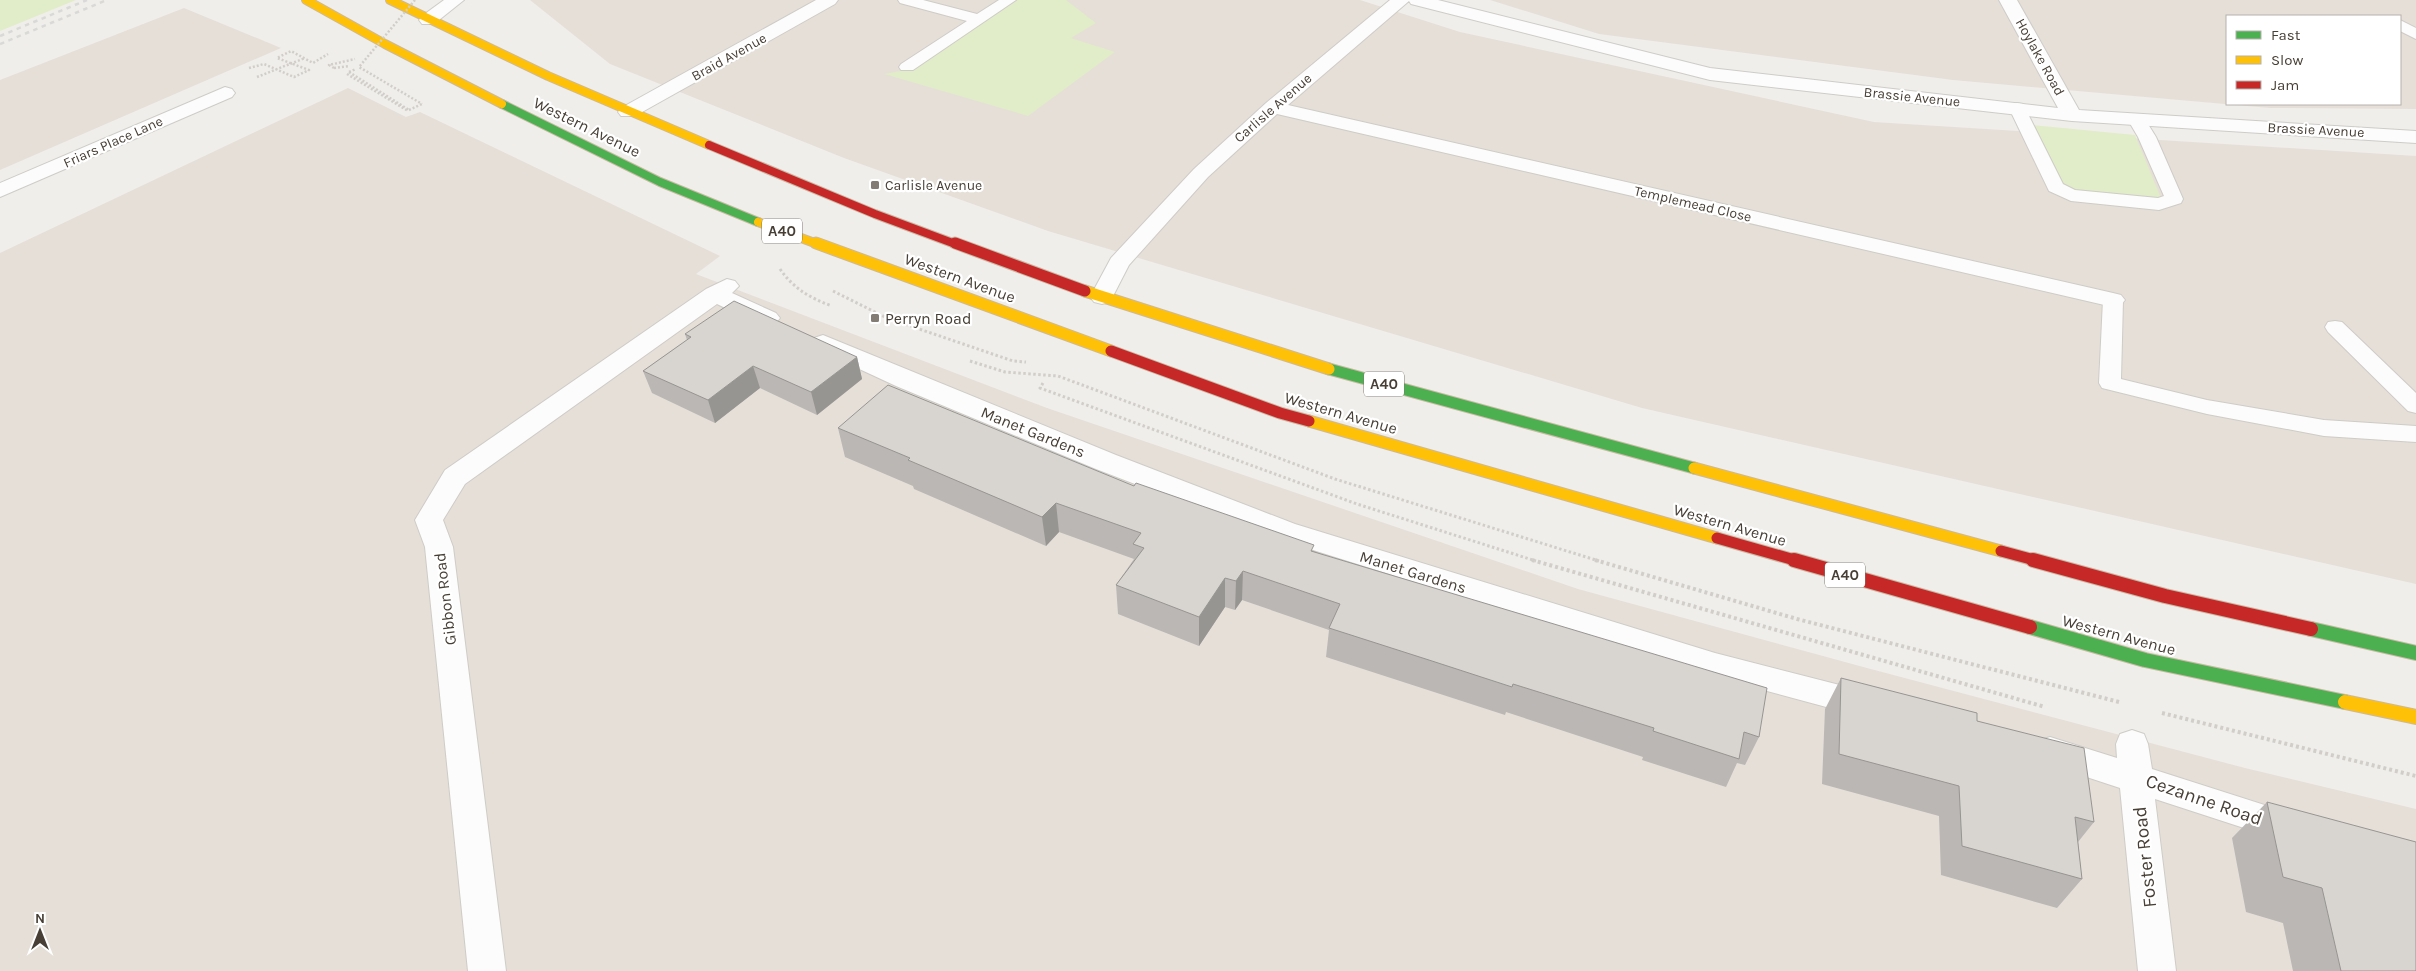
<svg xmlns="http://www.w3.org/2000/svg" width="2416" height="971" viewBox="0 0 2416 971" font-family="Karla,sans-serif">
<rect width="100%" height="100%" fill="#f0eeea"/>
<path fill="#e5dfd7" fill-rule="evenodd" d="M530,0H1360L1460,32L1874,122L2416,156V584L1642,408L1048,231L844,158L610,64Z
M1490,0H2416V109L2270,108L1953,80L1599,34ZM2227,16H2400V104H2227Z
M184,8L281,48L0,170V80Z
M348,88L406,117L420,112L720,256L696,274L1047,408L1578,589L1867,668L2245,768L2416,809V971H0V253Z"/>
<path fill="#e1ecc8" d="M0,0H76L0,31Z
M1018,0H1066L1096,23L1071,38L1115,52L1028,116L884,74L911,69Z
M2032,125L2135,135L2161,198L2071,190L2062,186Z"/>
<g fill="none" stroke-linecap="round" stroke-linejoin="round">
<g stroke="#ceccc7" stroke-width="2">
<path id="lane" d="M898,0H923L977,14L999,0H1016L913,70H901L899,67L901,64L967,21L900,3Z
M2400,20L2416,28V39L2400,31Z
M2017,103L2023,104L2063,184L2075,190L2158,198L2164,196L2138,137L2128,120L2131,116H2143L2156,137L2183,199L2181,203L2159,210L2071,201L2049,191L2009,108L2011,104Z
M2113,294L2120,296L2123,300L2121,379L2207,400L2324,420L2416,426V442L2324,436L2207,414L2102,388L2099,383L2103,300L2106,296Z
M2335,321L2342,322L2416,393V413L2408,411L2328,332L2325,327L2328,322Z"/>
</g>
<g stroke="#ceccc7" stroke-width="2">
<path id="street" d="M444,0H464L434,24H422L419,20L422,16Z
M816,0H838L835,4L635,116H621L618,112L621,108Z
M1390,0H1438L1710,68L2058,108L1999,0H2017L2079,110L2416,131V143L2072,121L1710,80L1411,4L1409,1L1288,105L2113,293L2121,295L2125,300L2121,305L2113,307L1277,114L1208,177L1129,265L1110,302L1102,304L1094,302L1090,297L1111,258L1194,169L1266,103Z
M225,87L232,89L235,93L232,97L0,197V183Z
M727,279L735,281L739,286L732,293L776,313L780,318L776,323C757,328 734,312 717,304L465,484L443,520L453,547L506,971H468L425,547L415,520L445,470L706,289Z
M823,335L1116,455L1295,524L1715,653L1867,692L1878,696L1883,705L1878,714L1867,718L1715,677L1275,538L1096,469L896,386L814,348L811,343L814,338Z
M2132,730L2144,734L2148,744L2152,769L2299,816L2304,827L2299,838L2287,842L2155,799L2176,971H2138L2120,788L2038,761L2033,751L2038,741L2050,737L2117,758L2116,744L2120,734Z"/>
</g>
<g stroke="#cab9a4" stroke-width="10">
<path id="fast-far2" d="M502,104L660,182L758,222"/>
</g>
<g stroke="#cab9a4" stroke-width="13">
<path id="fast-far1" d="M1329,369L1694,468"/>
</g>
<g stroke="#cab9a4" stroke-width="16">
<path id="fast" d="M2030,627L2145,660L2345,702
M2311,629L2416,653"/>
</g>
<g stroke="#cab9a4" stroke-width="10">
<path id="slow-far2" d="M306,0L385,44L502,104
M390,0L548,76L709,145
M758,222L820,245"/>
</g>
<g stroke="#cab9a4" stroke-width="13">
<path id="slow-far1" d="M816,243L1111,351
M1085,291L1329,369
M1309,421L1717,538
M1694,468L2001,551"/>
</g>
<g stroke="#cab9a4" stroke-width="16">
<path id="slow" d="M2345,702L2416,717"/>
</g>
<g stroke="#cab9a4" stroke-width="10">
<path id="jam-far2" d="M709,145L875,214L958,245"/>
</g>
<g stroke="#cab9a4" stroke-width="13">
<path id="jam-far1" d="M955,243L1085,291
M1111,351L1280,413L1309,421
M1717,538L1798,561
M2001,551L2038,561"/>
</g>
<g stroke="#cab9a4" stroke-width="16">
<path id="jam" d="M1794,560L2030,627
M2033,560L2165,596L2311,629"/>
</g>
<path stroke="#d1ceca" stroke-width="2.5" stroke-dasharray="2 2" stroke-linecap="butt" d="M249,68L264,64L294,77L309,70L277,58L291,51L313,63L328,54
M334,68L349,66
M349,72L356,69
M347,74L408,111
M257,77L305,58
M409,110L422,104"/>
<path stroke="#d1ceca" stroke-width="3" stroke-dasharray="2.5 2.5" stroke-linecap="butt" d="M780,269C794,289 810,298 832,306
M833,291L887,318L1013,361L1026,362
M970,361L1005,372L1058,376L1335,479L1599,561
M1043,383L1040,388L1357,504L1536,561"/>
<path stroke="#d1ceca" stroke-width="4" stroke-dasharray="3 3" stroke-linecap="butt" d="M1532,560L2045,707
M1595,560L1797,619L2119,702
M2162,713L2416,776"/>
<use href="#lane" fill="#fdfcfc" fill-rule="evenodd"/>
<use href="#street" fill="#fdfcfc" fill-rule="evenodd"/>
<use href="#fast-far2" stroke="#4caf50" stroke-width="8"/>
<use href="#fast-far1" stroke="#4caf50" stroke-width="11"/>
<use href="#fast" stroke="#4caf50" stroke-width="14"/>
<use href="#slow-far2" stroke="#ffc107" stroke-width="8"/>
<use href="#slow-far1" stroke="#ffc107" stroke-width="11"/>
<use href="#slow" stroke="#ffc107" stroke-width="14"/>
<use href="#jam-far2" stroke="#c62828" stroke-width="8"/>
<use href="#jam-far1" stroke="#c62828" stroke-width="11"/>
<use href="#jam" stroke="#c62828" stroke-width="14"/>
<path stroke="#d9d9d8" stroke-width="2.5" stroke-dasharray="4.5 4.5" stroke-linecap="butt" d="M0,36L87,0
M0,44L107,0"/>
<path stroke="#d1ceca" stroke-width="2.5" stroke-dasharray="2 2" stroke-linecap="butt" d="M415,0L359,67L422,104
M334,68L329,65L355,59
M349,72L409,110"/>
</g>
<path fill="#bab7b4" d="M685,334L857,357L862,379L817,415L760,388L715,423L652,393L643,371L687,340Z
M838,428L1134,486L1314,551L1759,737L1745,765L1737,763L1726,787L1642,760L1643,757L1506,712L1505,715L1326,657L1329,630L1242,600L1235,610L1225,607L1199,646L1118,614L1116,585L1134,559L1059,532L1046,546L914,489L913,486L845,457Z
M1841,678L1977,721L2094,822L2078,842L2082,879L2057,908L1941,875L1939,816L1822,784L1825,709Z
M2267,802L2416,971H2293L2283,923L2246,912L2232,838Z"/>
<path fill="#979592" d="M857,357L862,379L817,415L811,392Z
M753,366L760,388L715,423L708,400Z
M1056,503L1059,532L1046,546L1042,517Z
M1243,571L1242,600L1235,610L1236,581Z
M1225,578V607L1199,646V617Z"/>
<path fill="#d8d5d1" stroke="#979592" d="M734,301L857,357L811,392L753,366L708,400L643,371L691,337L685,334Z
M888,385L1134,486L1136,483L1314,545L1311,551L1767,688L1759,737L1744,732L1739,759L1653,731L1654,728L1513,684L1512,687L1432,661L1329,628L1340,604L1243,571L1236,581L1225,578L1199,617L1116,585L1144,548L1133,544L1141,533L1056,503L1042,517L908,460L910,458L838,428Z
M1841,678L1977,713V721L2084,748L2094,822L2075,817L2082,879L1962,846L1959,786L1839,754Z
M2267,802L2416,842V971H2341L2322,888L2283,877Z"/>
<g fill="#827c74" stroke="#fff" stroke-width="2">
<rect x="870" y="180" width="10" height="10" rx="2.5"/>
<rect x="870" y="313" width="10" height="10" rx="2.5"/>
</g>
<g text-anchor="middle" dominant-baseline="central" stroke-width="4.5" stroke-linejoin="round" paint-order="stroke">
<g font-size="14" fill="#473f35" stroke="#fff">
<text transform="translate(729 57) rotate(-29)">Braid Avenue</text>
<text transform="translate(2040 57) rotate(61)">Hoylake Road</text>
<text transform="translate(1912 97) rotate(6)">Brassie Avenue</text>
<text transform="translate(1273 108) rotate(-41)">Carlisle Avenue</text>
<text transform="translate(2316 130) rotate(3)">Brassie Avenue</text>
<text transform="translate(113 142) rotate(-24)">Friars Place Lane</text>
<text transform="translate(1693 204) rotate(13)">Templemead Close</text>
</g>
<g font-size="14" fill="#473f35" stroke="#fff" text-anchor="start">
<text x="885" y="185">Carlisle Avenue</text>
</g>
<g fill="#fff" stroke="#7e7972" stroke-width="1">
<rect x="762" y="218.5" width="40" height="25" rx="4"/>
<rect x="1364" y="371.5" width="40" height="25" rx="4"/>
<rect x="1825" y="562.5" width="40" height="25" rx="4"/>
</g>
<g font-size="15" font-weight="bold" fill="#473f35">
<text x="782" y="231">A40</text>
<text x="1384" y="384">A40</text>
<text x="1845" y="575">A40</text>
</g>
<g font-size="16" fill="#473f35" stroke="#fff">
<text transform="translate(587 127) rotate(26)">Western Avenue</text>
<text transform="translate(960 278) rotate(20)">Western Avenue</text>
<text transform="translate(1341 413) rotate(16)">Western Avenue</text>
<text transform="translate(1033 432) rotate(22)">Manet Gardens</text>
<text transform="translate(1730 525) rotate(16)">Western Avenue</text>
<text transform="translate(1413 572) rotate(17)">Manet Gardens</text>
<text transform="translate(445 599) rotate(-97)">Gibbon Road</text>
<text transform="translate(2119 635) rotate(15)">Western Avenue</text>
</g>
<g font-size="16" fill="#473f35" stroke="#fff" text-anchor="start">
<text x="885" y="318">Perryn Road</text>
</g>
<g font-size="19" fill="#473f35" stroke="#fff">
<text transform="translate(2204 800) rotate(19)">Cezanne Road</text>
<text transform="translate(2145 857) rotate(-96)">Foster Road</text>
</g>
</g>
<rect x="2226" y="15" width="175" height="90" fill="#ffffff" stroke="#b5b2ae"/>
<rect x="2236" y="31" width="25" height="8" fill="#4caf50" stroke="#b5b2ae"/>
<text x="2271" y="40" font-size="15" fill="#473f35">Fast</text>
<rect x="2236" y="56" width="25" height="8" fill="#ffc107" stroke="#b5b2ae"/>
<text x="2271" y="65" font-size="15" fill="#473f35">Slow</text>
<rect x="2236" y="81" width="25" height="8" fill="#c62828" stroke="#b5b2ae"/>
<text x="2271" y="90" font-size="15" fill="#473f35">Jam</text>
<g transform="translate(40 931)" stroke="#ffffff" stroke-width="4" paint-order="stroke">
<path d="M0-4L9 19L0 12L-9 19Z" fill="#473f35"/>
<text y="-8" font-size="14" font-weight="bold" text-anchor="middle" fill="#473f35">N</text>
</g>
</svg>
